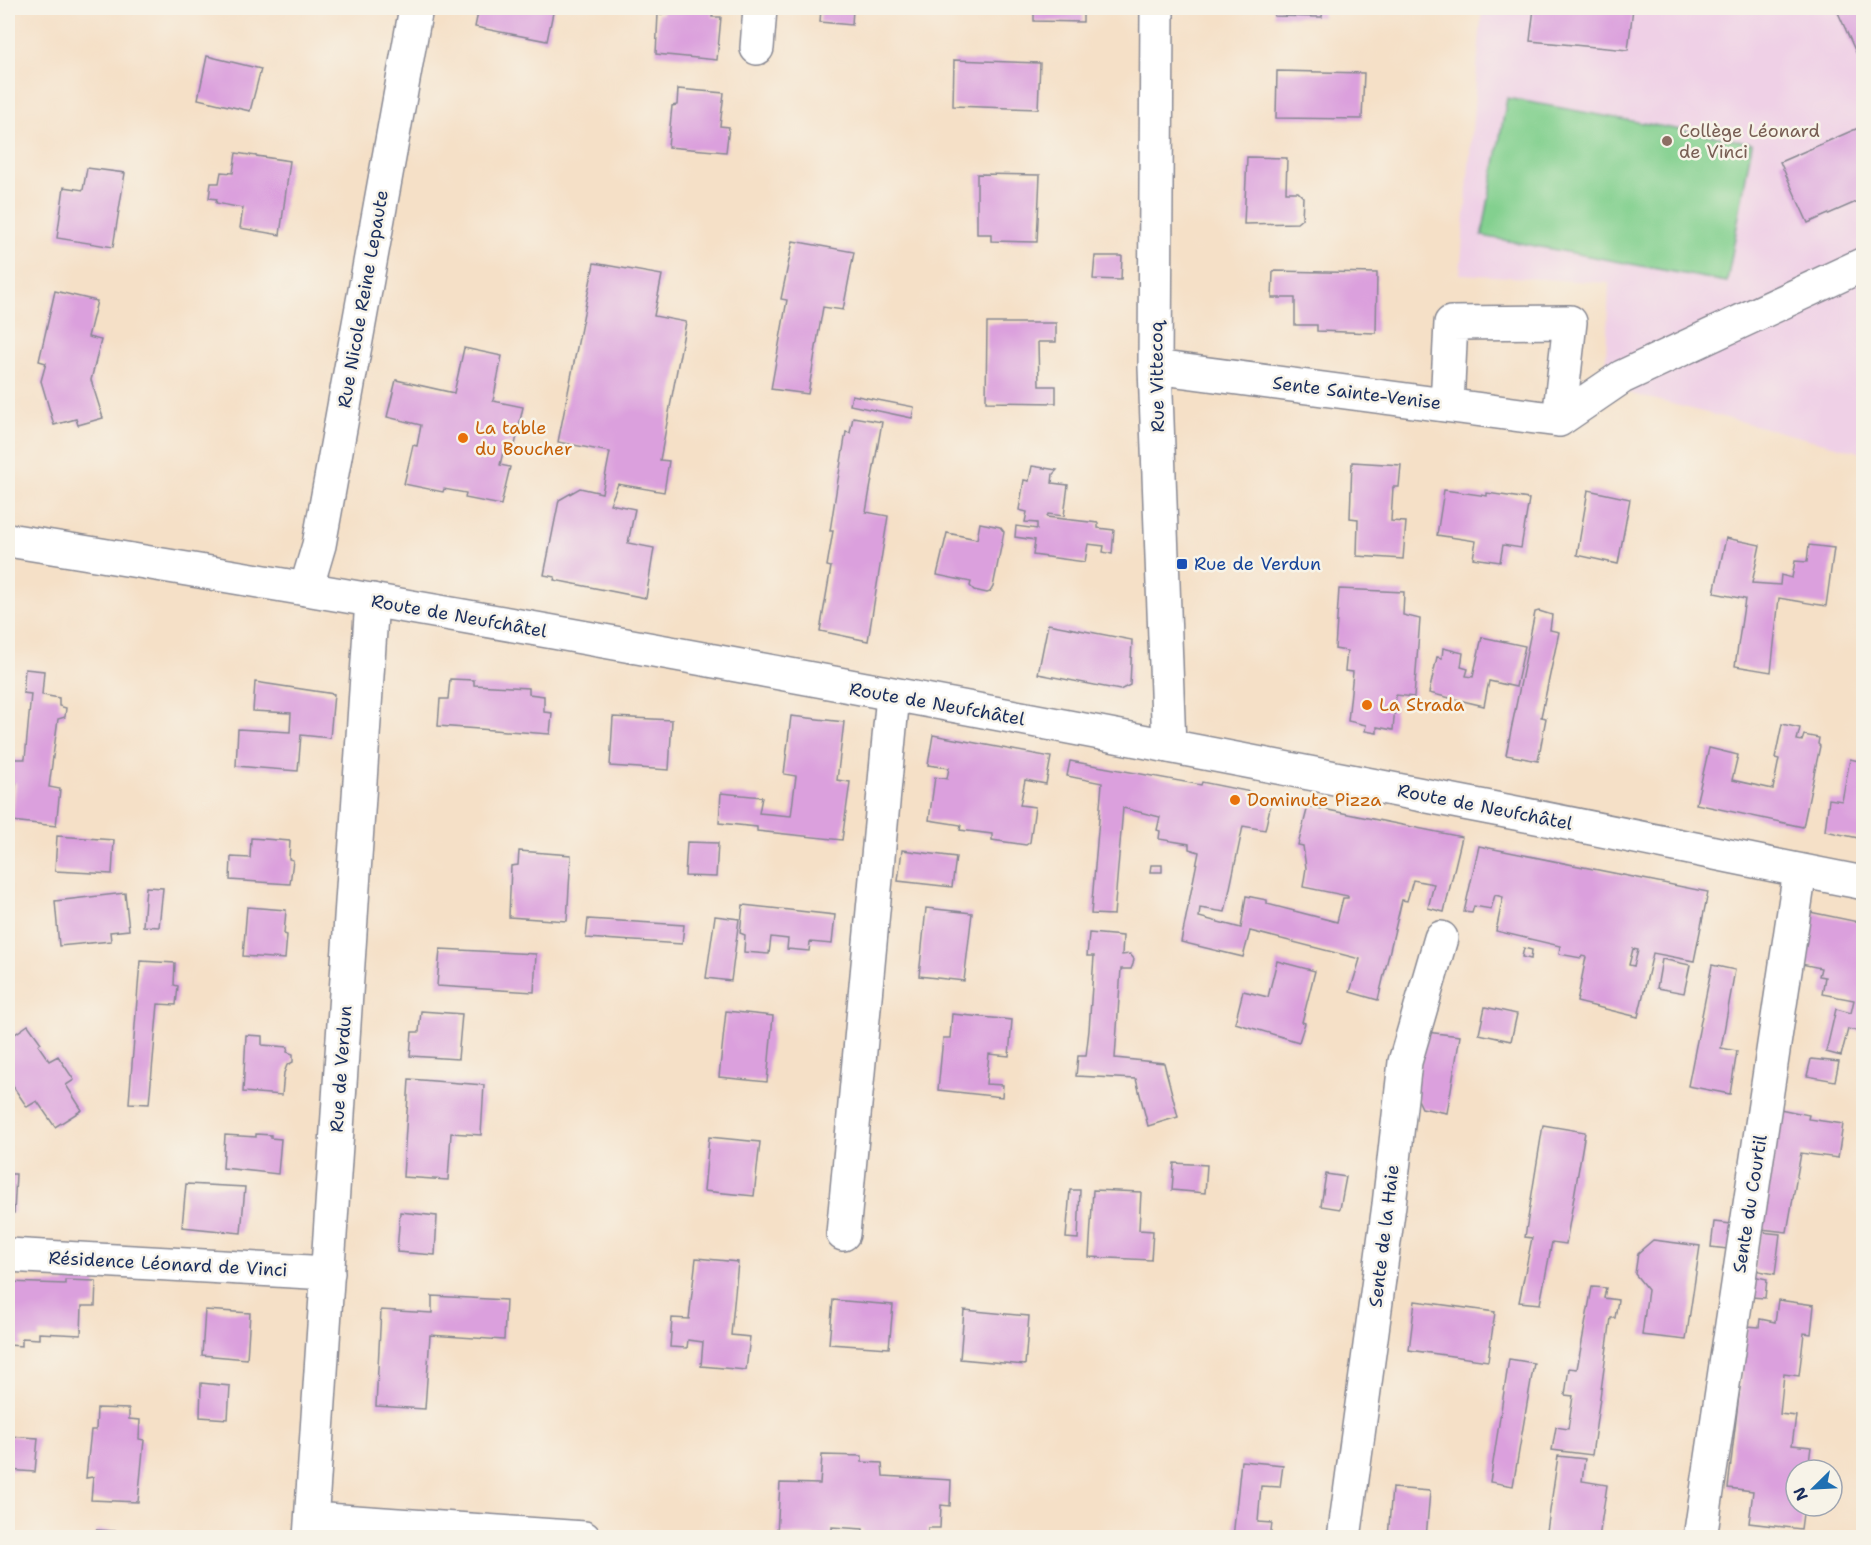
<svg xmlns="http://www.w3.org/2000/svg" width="1871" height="1545" viewBox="0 0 1871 1545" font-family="'Shantell Sans',sans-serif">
<rect width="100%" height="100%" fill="#f7f3e8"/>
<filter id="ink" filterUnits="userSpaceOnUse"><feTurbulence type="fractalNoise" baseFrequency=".0167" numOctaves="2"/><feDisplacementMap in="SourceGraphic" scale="12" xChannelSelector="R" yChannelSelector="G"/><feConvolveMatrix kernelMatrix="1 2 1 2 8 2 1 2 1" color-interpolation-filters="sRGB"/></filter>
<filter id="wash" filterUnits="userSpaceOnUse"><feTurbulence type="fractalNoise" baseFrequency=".008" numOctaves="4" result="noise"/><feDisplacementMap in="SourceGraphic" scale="24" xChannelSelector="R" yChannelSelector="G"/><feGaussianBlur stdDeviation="1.35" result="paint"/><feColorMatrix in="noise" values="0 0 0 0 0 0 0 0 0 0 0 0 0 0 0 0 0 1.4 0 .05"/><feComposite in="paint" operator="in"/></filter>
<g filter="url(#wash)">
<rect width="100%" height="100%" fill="#f5e0c7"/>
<path fill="#efd0e6" d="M1482,8H1863V453L1605,387L1609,283L1460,274Z"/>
<path fill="#83d08f" stroke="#4f8076" stroke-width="1.5" d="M1507,98L1752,143L1727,282L1482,236Z"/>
<g id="blocks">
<path fill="#dba0dd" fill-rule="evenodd" d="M479,8H554L547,41L475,27Z
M663,8H713L712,17H721L717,60L656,54L658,14H662Z
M821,8H853L852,25L820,22Z
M1034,8H1083V22L1034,21Z
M1274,8H1323L1322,17L1274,16Z
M1534,8H1633L1628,50L1530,41Z
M1836,8H1863V68Z
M207,56L261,69L250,111L198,99Z
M954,60L1040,63L1038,109L953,106Z
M1277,71L1364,73L1362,119L1276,118Z
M678,89L724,93L720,126L729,127L726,152L668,147L672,106L677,105Z
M1863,126V199L1808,223L1780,162Z
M236,153L290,161L280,235L240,228L243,208L216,203L217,199L209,198L211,183H219L221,172L233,173Z
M1247,157L1287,158L1286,192H1298L1303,197L1302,219L1297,223L1244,224Z
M87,168L125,173L113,247L57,238L64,187L83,190Z
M977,174L1040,175L1037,242L991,241V234H977Z
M793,241L854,252L843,310L823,307L808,394L771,389L787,300L781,299Z
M1095,256H1122L1121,280L1093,279Z
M594,263L662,275L654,316L686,322L660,460L669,461L664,492L618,484L610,504L635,509L628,543L654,548L646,598L554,580L555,577L544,575L559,500L580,488L602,493L610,452L558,442Z
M1273,271L1377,273L1376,333L1317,331V325H1295V298H1272Z
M55,291L97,301L88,337L101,340L91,380L103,418L78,425L76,419L54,425L41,381L46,363L39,361Z
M987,323H1056V342H1038L1039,386H1056V403L986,402Z
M464,348L502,356L493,401L523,407L515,445L505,443L500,465L510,467L501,505L465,498L466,493L444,489L443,492L404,484L413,445L417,446L421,425L387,417L396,380L454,393Z
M852,395L914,407L912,418L850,405Z
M853,417L882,422L866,512L888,516L868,641L820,631L831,567L827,566L833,531H830L837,486L846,432L850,433Z
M1352,462L1401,465L1399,487H1393L1391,521L1406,522L1403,559L1357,556L1358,519L1350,518Z
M1032,466L1057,470L1053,474L1052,483L1068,485L1064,516L1048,514L1047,517L1098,523V528L1114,530L1112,554L1103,552L1104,546L1088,544L1085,562L1033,555L1035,540L1015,537L1016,526L1037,529V523L1025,522L1027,512L1019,510L1024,480L1029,481Z
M1444,490L1487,496V493L1529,499L1521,548L1503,545L1500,562L1473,558L1476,541L1437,535Z
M1588,490L1630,499L1618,564L1577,555Z
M980,523L1000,527L1004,532L993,587L990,592L987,593L974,590L970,586L971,582L937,575L947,533L977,539Z
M1726,538L1760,545L1752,583L1780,585L1781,575L1792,578L1795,561L1807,562L1809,545L1834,548L1826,606L1779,598L1771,672L1735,666L1745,599L1714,593Z
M1339,589L1404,592L1403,615L1420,619L1414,697L1396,695L1393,730L1377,727V733L1365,731L1366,725L1348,721L1353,672L1345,671L1347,651L1335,649Z
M1539,611L1552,615L1550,630L1559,632L1541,717L1546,718L1538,761L1506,755L1535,612Z
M1048,624L1132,640L1130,685L1120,690L1038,674Z
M1482,637L1525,646L1516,687L1489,681L1484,706L1429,693L1437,657L1442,658L1443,648L1463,653L1461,667L1468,669L1466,676L1473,677Z
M25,669L44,671L42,695L59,698V706L66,708L65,717L58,719L49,787L60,789L56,826L12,821L16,783H10L12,759H25L31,694L23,693Z
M450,679L474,680V685L529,688V694L544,696V712L552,713L550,734L438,726L440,699H448Z
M255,682L334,694L330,738L301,735L298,771L236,766L238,729L290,732L291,713L253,711Z
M791,716L844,722L837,780L850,782L842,840L757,831V827L719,823L721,793L762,797L759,813L791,816L796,776L784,774Z
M613,717L672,720L669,770L610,766Z
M1782,724L1800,728L1797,740L1802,741L1804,735L1819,738L1818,744L1820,746L1803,827L1696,804L1709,748L1738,755L1732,780L1773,789L1779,759L1775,758Z
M933,735L1051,757L1046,784L1025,780L1020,805L1035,807L1030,842L1026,845L992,840V834L960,830L961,825L929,820L935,777L947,779L949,768L928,765Z
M1850,759L1863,762V839L1825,831L1829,799L1842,801Z
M1070,761L1201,785L1202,782L1251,792L1250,795L1272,799L1265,830L1243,826L1225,912L1200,908L1199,917L1241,928L1246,896L1267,900V904L1337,922L1343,898H1348V896L1303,887L1306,868L1303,846L1298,845L1308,806L1462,837L1444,912L1428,908L1434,884L1413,880L1407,901L1402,900L1378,1000L1350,992L1360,959L1250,931L1243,957L1181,942L1199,852L1189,849V844L1159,839L1160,831L1157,830L1160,817L1123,808L1114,915L1091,914L1102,783L1067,776Z
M57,836L114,840L112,874L55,871Z
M251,838L290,841L289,859L293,860L290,884L230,880L231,857L250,858Z
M687,842L718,843L716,877L685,876Z
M1479,846L1708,892L1694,961L1653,953L1638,1017L1577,1002L1586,957L1582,956L1581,958L1559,954L1560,946L1496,931L1503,897L1495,895L1491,909L1474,906L1472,913L1464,912ZM1633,949L1638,950L1634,966L1629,965Z
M902,850L956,857L952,887L898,881Z
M519,851L571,855L567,921L509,917L511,866L518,865Z
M1151,865H1162V872H1150Z
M146,887L163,888L159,927L143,926Z
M125,893L129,930L110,932L111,941L59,946L55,901Z
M743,905L835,915L832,944L810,942L809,951L787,949L788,939L771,937L769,954L744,952L745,935L740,933Z
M247,907L286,910L284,934L287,935L285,959L243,956Z
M926,908L972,913L964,981L919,976Z
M1810,912L1863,923V1032L1848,1029L1841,1056L1826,1052L1836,1009L1851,1013L1854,1000L1822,994L1825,977L1819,976L1821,968L1801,964Z
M715,916L739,919L731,981L706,978Z
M588,919L684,925L682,944L586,938Z
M1089,933L1123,936L1122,955L1130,954L1134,959L1133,964L1131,969H1121L1115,1058L1164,1063L1178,1117L1148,1126L1136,1079L1076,1076L1078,1056H1086L1089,1030L1094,956H1087Z
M1524,948L1532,950L1531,959L1522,957Z
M440,949L536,954L534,992L437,986Z
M1662,959L1690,965L1684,993L1657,988Z
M140,961L175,963L174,985L178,986L176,1005L158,1004L149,1104L129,1103Z
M1277,961L1315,971L1302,1022L1305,1023L1299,1042L1235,1023L1243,991L1268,997Z
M1712,965L1735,970L1721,1048L1737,1051L1730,1094L1688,1086Z
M1485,1007L1517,1014L1511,1041L1479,1034Z
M421,1011L462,1014L458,1059L410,1056L412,1032H419Z
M726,1011L773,1016L767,1082L719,1077Z
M952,1014L1012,1020L1009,1056L989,1054L986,1084L1003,1085L1002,1097L938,1090L943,1038H950Z
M28,1025L41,1043L38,1045L49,1061L58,1056L74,1080L66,1085L82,1110L55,1127L37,1101L27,1107L8,1079V1039Z
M1426,1032L1460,1036L1447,1113L1422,1108L1414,1091Z
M246,1035L262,1036V1045L288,1047L287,1052L293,1054V1062L287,1065L284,1073L282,1095L243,1092Z
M1811,1059L1839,1062L1835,1081L1807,1076Z
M409,1079L484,1085L481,1135L451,1133L448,1180L403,1177Z
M1780,1109L1809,1115L1808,1119L1843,1124L1838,1158L1801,1153L1787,1232L1761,1229Z
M1543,1125L1585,1132L1566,1244L1552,1242L1540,1304L1519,1302L1532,1238L1525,1237Z
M256,1134L271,1135V1138L281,1139L278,1174L223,1168L225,1135L256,1137Z
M709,1137L760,1142L754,1196L704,1191Z
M1174,1163L1207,1165L1205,1193L1172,1190Z
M8,1174H16L14,1213H8Z
M1326,1174L1346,1177L1340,1209L1321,1206Z
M186,1184L245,1187L241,1233L182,1227Z
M1070,1190H1080L1078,1239L1066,1238Z
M1093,1190L1141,1192L1139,1230L1153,1231L1151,1260L1089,1257Z
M400,1212L437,1216L435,1255L397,1252Z
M1714,1222L1740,1225L1736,1250L1711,1247Z
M1761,1232L1780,1234L1775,1274L1754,1270Z
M1653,1240L1700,1246L1686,1340L1642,1335L1648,1290L1635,1274L1638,1253Z
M696,1258L738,1262L731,1335L750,1337L746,1370L701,1366L703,1342L688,1340L687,1348L670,1347L672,1318L689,1319Z
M1753,1276L1767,1279L1765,1298L1751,1297Z
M65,1280L96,1281L95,1306H82L81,1335L39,1333V1339L22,1338V1346L8,1345L9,1282L65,1284Z
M1592,1287L1606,1288L1604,1298L1618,1300L1615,1318H1611L1592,1455L1552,1450L1556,1427L1568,1429L1573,1396L1565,1395L1569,1368L1577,1369Z
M432,1296L506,1300L504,1340L430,1335L425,1409L376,1406L381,1310L432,1313Z
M833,1300L893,1305L889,1348L829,1344Z
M1778,1300L1814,1305L1811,1334L1804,1333L1799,1376L1784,1374L1780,1414L1796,1416L1792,1445L1811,1447L1808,1470H1796V1506H1804L1801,1529L1749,1523L1753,1491L1728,1488L1747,1326L1759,1327L1760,1319L1775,1322Z
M1415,1301L1495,1312L1488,1361L1409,1350Z
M205,1310L250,1313L247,1359L202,1355Z
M964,1310L1029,1316L1025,1365L960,1359Z
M1509,1359L1534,1363L1513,1486L1490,1482Z
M201,1383L230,1386L228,1419L200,1417Z
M97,1408L129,1409V1419L140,1420L139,1439L144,1440L138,1502L91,1500L93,1477L86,1478L91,1430H96Z
M8,1436L38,1438L35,1472L8,1470Z
M822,1455L862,1456V1462L882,1463L883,1476L951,1480L950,1506L941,1505L940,1528H928V1538H863V1529L832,1527V1537L777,1534L780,1483L820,1484Z
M1558,1456L1585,1459L1582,1481L1607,1485L1599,1538H1546Z
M1241,1461L1283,1465L1280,1487L1261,1486L1258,1522L1272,1523L1270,1538H1233Z
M1392,1488L1430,1491L1426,1538H1388Z
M96,1530L166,1534V1538H95Z"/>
</g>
</g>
<g filter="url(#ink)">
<use href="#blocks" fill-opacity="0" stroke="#888892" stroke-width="1.5"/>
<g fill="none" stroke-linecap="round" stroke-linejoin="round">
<g stroke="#888892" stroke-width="36">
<path id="minor" d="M1157,8L1155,367L1169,746
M757,48L760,8
M1155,367L1559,420
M1447,405L1451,323L1570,322L1559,420
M1559,420L1622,377L1864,264
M306,589L319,545L416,8
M843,1234L893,695
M8,1255L328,1273
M312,1519L584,1538
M310,1538L372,600
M1344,1538L1389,1205L1405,1062L1441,938
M1700,1538L1800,871"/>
</g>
<g stroke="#888892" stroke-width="36">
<path id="major" d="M8,540C494,617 980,709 1464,803C1597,828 1730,857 1864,883"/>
</g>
<use href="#minor" stroke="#fff" stroke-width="33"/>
<use href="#major" stroke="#fff" stroke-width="33"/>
</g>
</g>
<circle fill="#8d6e63" stroke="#f7f3e8" stroke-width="2" cx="1667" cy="141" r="6"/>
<g fill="#e8710a" stroke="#f7f3e8" stroke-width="2">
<circle cx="463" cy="438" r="6"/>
<circle cx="1367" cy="705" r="6"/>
<circle cx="1235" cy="800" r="6"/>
</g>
<rect fill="#1a4fb4" stroke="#f7f3e8" stroke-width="2" x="1176" y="558" width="12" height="12" rx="3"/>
<g text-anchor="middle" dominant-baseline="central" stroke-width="5" stroke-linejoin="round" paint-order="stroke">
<g font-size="18" fill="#785e54" stroke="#f7f3e8" text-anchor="start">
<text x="1679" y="131">Collège Léonard<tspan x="1679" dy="21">de Vinci</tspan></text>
</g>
<g font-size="18" fill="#1b2f5e" stroke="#f7f3e8">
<text transform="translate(363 299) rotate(-80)">Rue Nicole Reine Lepaute</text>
<text transform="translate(1157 377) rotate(-91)">Rue Vittecoq</text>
<text transform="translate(1357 393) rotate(7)">Sente Sainte-Venise</text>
<text transform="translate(459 616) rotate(10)">Route de Neufchâtel</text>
<text transform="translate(937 704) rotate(10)">Route de Neufchâtel</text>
<text transform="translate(1485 807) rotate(11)">Route de Neufchâtel</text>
<text transform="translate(341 1069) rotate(-86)">Rue de Verdun</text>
<text transform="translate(1750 1204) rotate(-81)">Sente du Courtil</text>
<text transform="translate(1384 1236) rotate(-83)">Sente de la Haie</text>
<text transform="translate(168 1264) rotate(3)">Résidence Léonard de Vinci</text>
</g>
<g font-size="18" fill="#c56008" stroke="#f7f3e8" text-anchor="start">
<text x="475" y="428">La table<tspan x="475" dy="21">du Boucher</tspan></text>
<text x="1379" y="705">La Strada</text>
<text x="1247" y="800">Dominute Pizza</text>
</g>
<g font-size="18" fill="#164399" stroke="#f7f3e8" text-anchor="start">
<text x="1194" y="564">Rue de Verdun</text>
</g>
</g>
<rect width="1871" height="1545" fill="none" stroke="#f7f3e8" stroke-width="30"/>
<g transform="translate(1814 1488) rotate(246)"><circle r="28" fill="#f7f3e8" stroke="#9fa5b1" stroke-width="1.5"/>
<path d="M0-4.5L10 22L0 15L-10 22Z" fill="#1f6fb2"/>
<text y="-9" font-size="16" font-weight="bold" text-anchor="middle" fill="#1b2f5e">N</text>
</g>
</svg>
